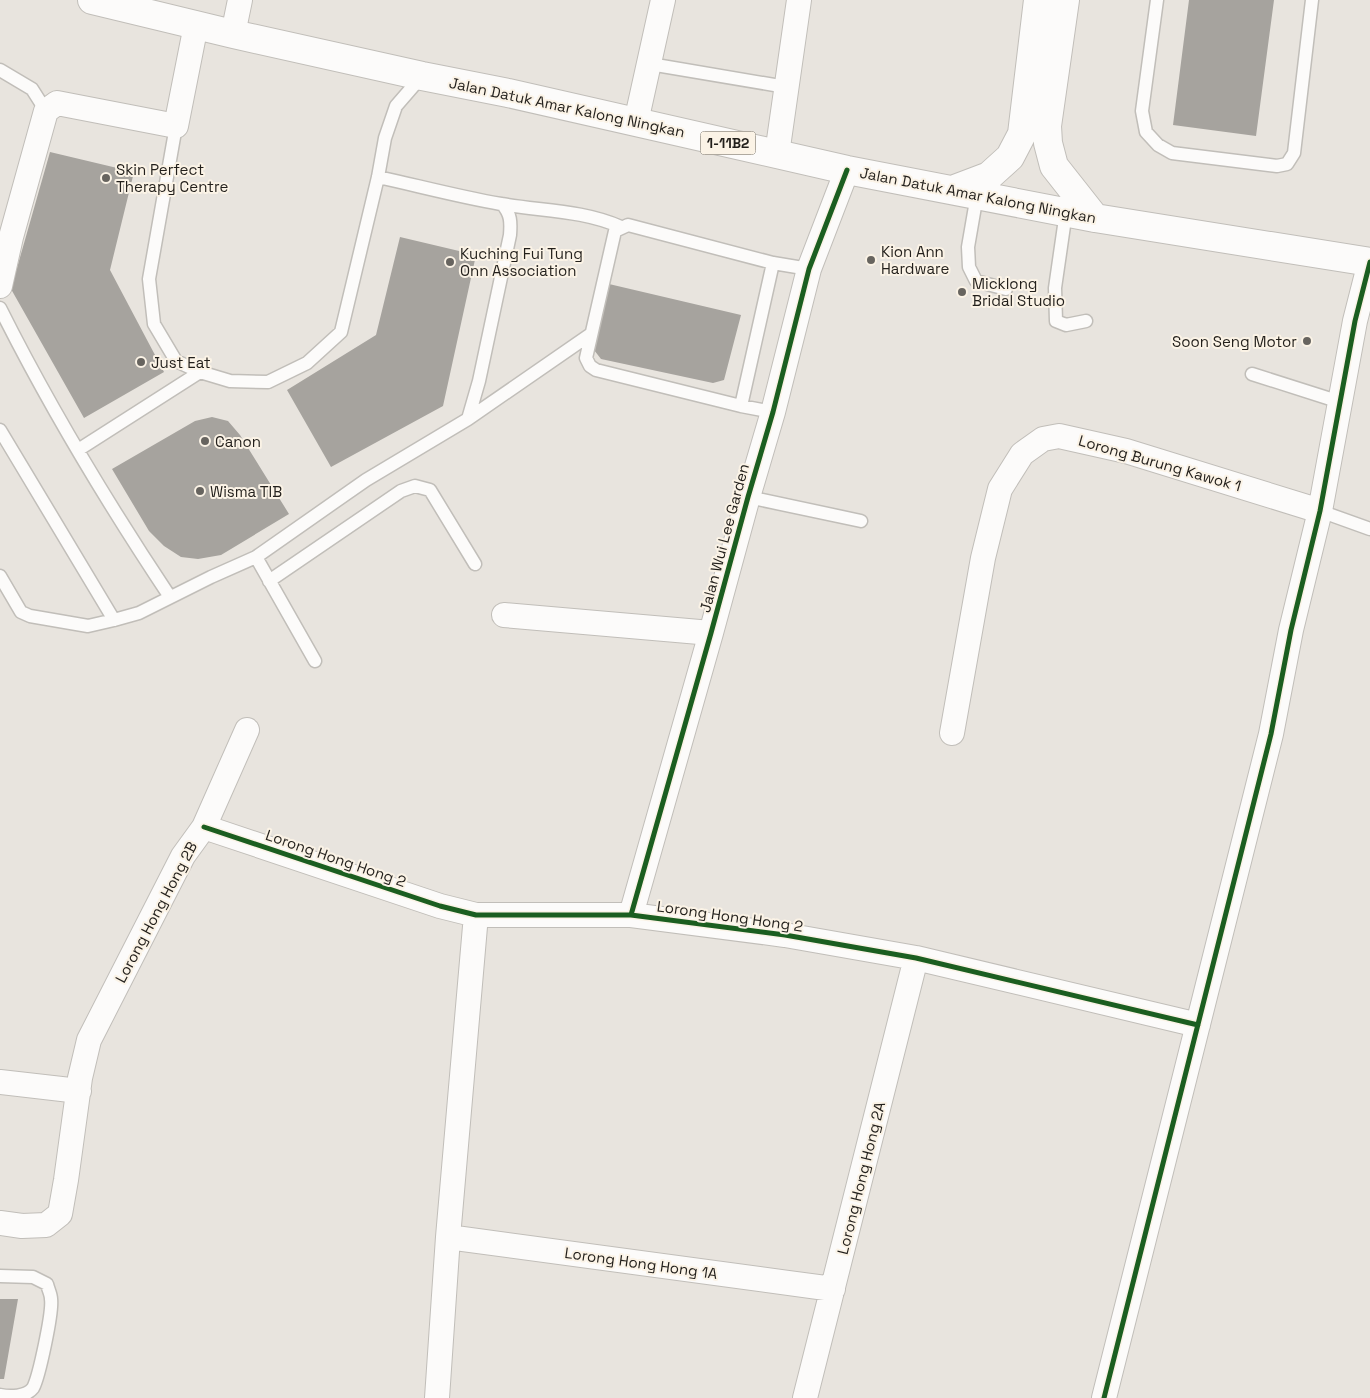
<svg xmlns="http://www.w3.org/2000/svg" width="1370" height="1398" viewBox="0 0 1370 1398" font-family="'Space Grotesk',sans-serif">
<rect width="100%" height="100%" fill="#e8e4de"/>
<path fill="#a6a39e" d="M1189,0H1274L1256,136L1173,125Z
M50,152L134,172L110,270L164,372L84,418L11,289Z
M400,237L476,255L443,406L331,467L287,390L376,335Z
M609,284L741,315L724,380L713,383L601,359L594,350Z
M212,417L228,421L240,435L289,514L221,555L198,559L181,557L164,546L149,531L112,469L195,421Z
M0,1299H18L4,1379H0Z"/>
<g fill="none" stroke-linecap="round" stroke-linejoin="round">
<g stroke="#c1beb9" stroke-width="15">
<path id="lane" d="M1157,0L1142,111L1146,132L1158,145L1172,153L1277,166L1287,164L1294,153L1312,0
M650,64L786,87
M0,70L32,89L46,111
M176,126L149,279L154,324L176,361L200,372L230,381L268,382L307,363L341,332L378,177L385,138L396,106L422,76
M378,177C419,186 460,197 501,204C541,211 583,210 621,227
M977,195L968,247L969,267L976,281L1006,289
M1066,212L1055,288L1056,321L1066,325L1086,321
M0,308C50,408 108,504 170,597
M1252,374L1340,402
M741,406L773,263
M773,412L741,406L596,370L590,366L586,358L615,231L628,225L773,263L809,269
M468,419L591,334
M0,430L114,620
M78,450L200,372
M748,497L861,521
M1320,511L1370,529
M256,557L315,661
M0,576L21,612L30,616L88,626L114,620L139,613L211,577L256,557L366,480L468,419L479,381L510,235C511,222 511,214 502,204
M269,581L401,491L415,486L430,490L475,564
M0,1276L33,1277L47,1284C48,1289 51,1294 51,1299C53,1312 39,1377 33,1388C26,1397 10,1397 0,1395"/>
</g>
<g stroke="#c1beb9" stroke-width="26">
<path id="street" d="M233,34L240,0
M636,122L663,0
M777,154L799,0
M0,286L11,237L46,111L57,103L176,126L196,25
M504,615L711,633
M952,733L983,558L1000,489L1022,454L1043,439L1059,436L1126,451L1320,511
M204,827L440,906L476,915H631L785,935L916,958L1198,1025
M631,915L711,633L748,497L773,412L809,269L847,170
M0,1082L79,1091
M0,1223L22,1226L46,1225L60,1214L66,1180L80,1078L89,1040L183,856L204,827L247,730
M448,1237L833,1289
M437,1398L448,1237L476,915
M805,1398L916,958
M1104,1398L1271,734L1291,630L1320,511L1355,321L1370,262"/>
</g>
<g stroke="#c1beb9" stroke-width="30">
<path id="highway" d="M92,0L233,34L422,76L508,93L847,170L1095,218L1370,262
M1065,0L1047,126L1048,143L1054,166L1095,218
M952,190L989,176L1010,157L1022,134L1038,0"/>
</g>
<use href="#lane" stroke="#fcfbfa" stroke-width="12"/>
<use href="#street" stroke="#fcfbfa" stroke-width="24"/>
<use href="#highway" stroke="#fcfbfa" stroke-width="28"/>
<g stroke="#fbf3e6" stroke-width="8">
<path id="cycleway" d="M204,827L440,906L476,915H631L785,935L916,958L1198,1025
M631,915L711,633L748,497L773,412L809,269L847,170
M1104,1398L1271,734L1291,630L1320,511L1355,321L1370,262"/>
</g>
<use href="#cycleway" stroke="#1b5e20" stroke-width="5"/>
</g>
<g fill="#67645f" stroke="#fbf3e6" stroke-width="2">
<circle cx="106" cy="178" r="5"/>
<circle cx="871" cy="260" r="5"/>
<circle cx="450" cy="262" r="5"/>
<circle cx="962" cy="292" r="5"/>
<circle cx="1307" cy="341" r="5"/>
<circle cx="141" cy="362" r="5"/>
<circle cx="205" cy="441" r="5"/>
<circle cx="200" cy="491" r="5"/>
</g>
<g text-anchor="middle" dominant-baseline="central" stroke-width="4" stroke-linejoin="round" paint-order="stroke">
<rect fill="#fbf3e6" stroke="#635f58" stroke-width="1" x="700.5" y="131.5" width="55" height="23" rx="4"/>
<g font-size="14" font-weight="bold" fill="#221f1b">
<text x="728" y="143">1-11B2</text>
</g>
<g font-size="15" fill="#221f1b" stroke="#fbf3e6">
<text transform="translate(567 107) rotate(12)">Jalan Datuk Amar Kalong Ningkan</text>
<text transform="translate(978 195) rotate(11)">Jalan Datuk Amar Kalong Ningkan</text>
<text transform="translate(1160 463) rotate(16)">Lorong Burung Kawok 1</text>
<text transform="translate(724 538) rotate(-75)">Jalan Wui Lee Garden</text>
<text transform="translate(336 858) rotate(19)">Lorong Hong Hong 2</text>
<text transform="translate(156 912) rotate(-62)">Lorong Hong Hong 2B</text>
<text transform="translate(730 916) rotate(8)">Lorong Hong Hong 2</text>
<text transform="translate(861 1178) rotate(-76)">Lorong Hong Hong 2A</text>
<text transform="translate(641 1263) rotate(8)">Lorong Hong Hong 1A</text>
</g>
<g font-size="15" fill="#221f1b" stroke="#fbf3e6" text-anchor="start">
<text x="116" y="169">Skin Perfect<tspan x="116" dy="17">Therapy Centre</tspan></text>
<text x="881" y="251">Kion Ann<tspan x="881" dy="17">Hardware</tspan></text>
<text x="460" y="253">Kuching Fui Tung<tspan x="460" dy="17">Onn Association</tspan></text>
<text x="972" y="283">Micklong<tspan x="972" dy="17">Bridal Studio</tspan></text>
<text x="1297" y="341" text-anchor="end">Soon Seng Motor</text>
<text x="151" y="362">Just Eat</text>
<text x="215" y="441">Canon</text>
<text x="210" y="491">Wisma TIB</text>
</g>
</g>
</svg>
